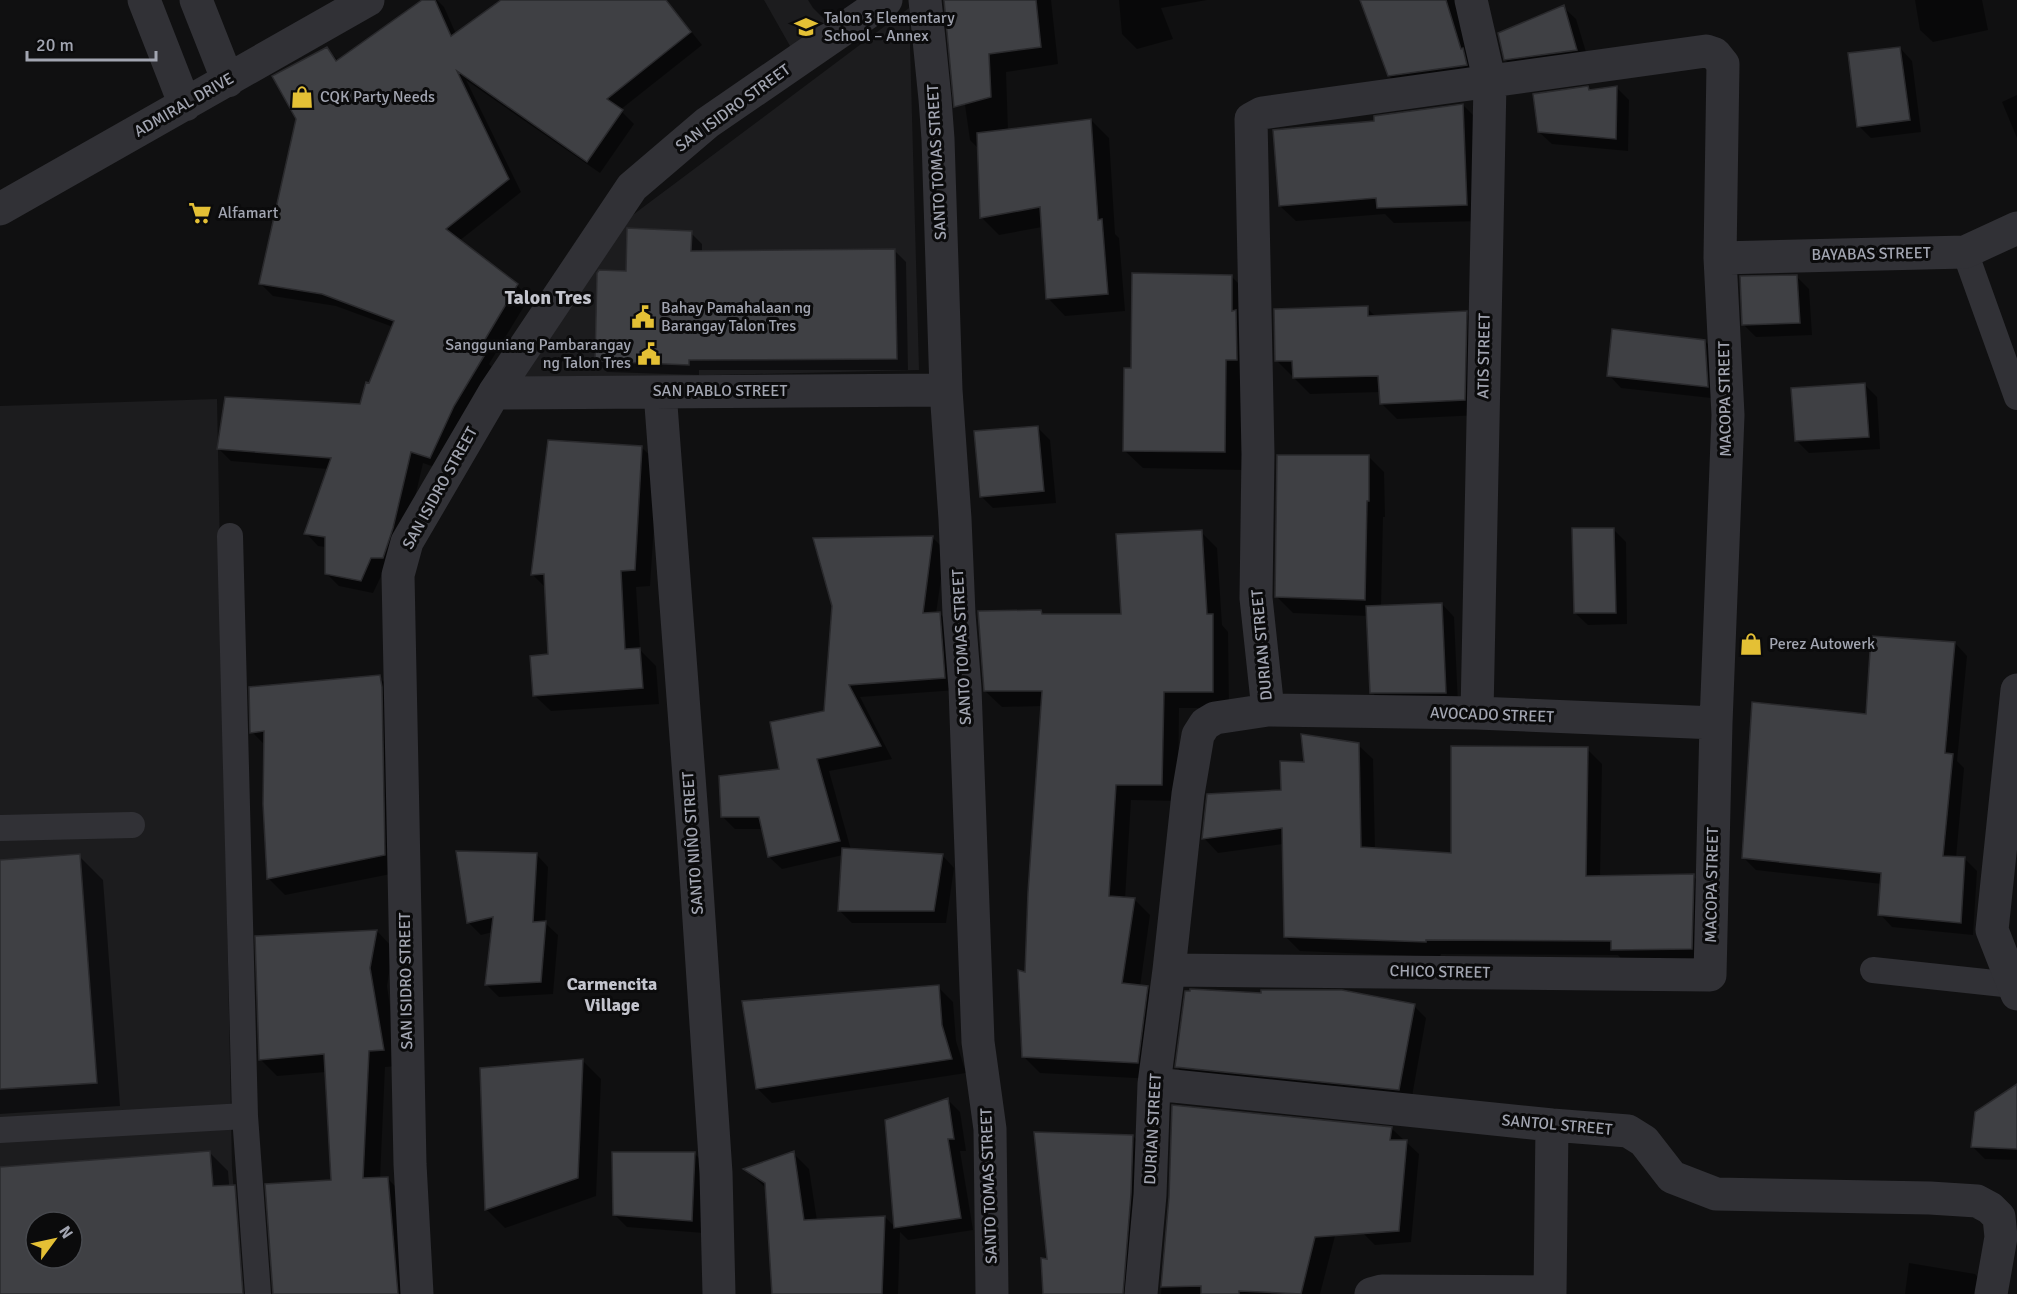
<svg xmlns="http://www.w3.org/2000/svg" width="2017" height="1294" viewBox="0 0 2017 1294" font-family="Signika,sans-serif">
<rect width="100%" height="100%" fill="#101011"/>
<path fill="#1c1c1e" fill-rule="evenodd" d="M764,0H871L794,53Z
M909,8L919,370L516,380L614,229Z
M217,399L232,1168L242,1294H0V406ZM36,1222H72V1258H36Z"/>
<path fill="#0007" fill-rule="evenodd" d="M425,0H437L444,7L456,34L504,0H666L702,45L620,110L634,124L600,173L466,80L521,192L459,241L517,285L529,298L489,364L495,370L443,470L423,463L405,541L384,570L373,593L339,586L326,573V547L318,546L306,533L328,469L231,461L218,448L361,406L393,327L336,306L273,296L261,284L327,49L339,61Z
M808,0H876L831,26L813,8Z
M950,0H1051L1058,64L1006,72L1008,131L1091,120L1109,138L1115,234L1119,238L1125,311L1065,316L1048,298L1042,227L999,235L982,218L979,149L970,140Z
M1119,0H1207L1161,8L1173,39L1137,49L1122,34Z
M1362,0H1456L1481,80L1404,91L1389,76Z
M1915,0H1982L1988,30L1933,42L1920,30Z
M1563,7L1576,19L1589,62L1518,72L1505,60Z
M1900,48L1912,61L1921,132L1871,138L1859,126Z
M1588,88L1591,91L1617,88L1629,100L1628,151L1552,144L1539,132Z
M2017,95V138L2002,102Z
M1463,105L1479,121L1483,221L1394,223L1385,214L1296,221L1280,206L1375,122Z
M691,233L702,244V252L895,251L906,262L908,370H699V375L607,372L596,361Z
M1796,276L1809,289L1812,335L1756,337L1744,325Z
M1232,277L1250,295L1243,470L1143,468L1124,450Z
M1367,308L1376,317L1466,313L1482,329L1480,415L1397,419L1381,403V392L1310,394L1276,360Z
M1705,341L1717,354L1720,399L1621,388L1609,375Z
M1865,385L1877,397L1880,449L1809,453L1796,440Z
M1038,428L1050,440L1056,503L993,508L981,496Z
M641,447L658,463L650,586L636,587L640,650L656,666L659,704L551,711L534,695L549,656L546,588L532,574Z
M1368,456L1384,472L1385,517H1383L1381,607L1442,604L1454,617L1458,705H1384L1372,692L1368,616L1293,613L1276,596Z
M1613,529L1626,542L1627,624L1588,625L1575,613Z
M1201,532L1217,548L1222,625L1228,632L1229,708H1179L1178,801L1131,800L1125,899H1134L1150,915L1140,987L1147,988L1164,1004L1154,1079L1040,1073L1023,1056L1042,706L1002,707L985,691L1041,612L1045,615H1123Z
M932,537L945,550L936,614H940L952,626L957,690L860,697L892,759L829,771L851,850L942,855L954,868L946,923H852L840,911L843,855L782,869L769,857L763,829H735L723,817L781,771L826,713Z
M1955,643L1967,656L1957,761L1964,768L1956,858L1965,859L1977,871L1973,935L1892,927L1880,914L1882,884L1756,870L1743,857L1868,716Z
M379,677L396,694L401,872L285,895L268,878L266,746L252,732Z
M1358,745L1373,759L1375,850L1452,855L1587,749L1602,764L1600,877L1693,876L1708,891L1706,963L1627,965L1618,955L1441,954L1440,957L1300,951L1285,936L1283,844L1218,853L1204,838L1282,792L1306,763Z
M536,854L548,867L545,923L558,935L553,994L499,997L487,985L493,932L481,935L468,922Z
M79,856L103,880L120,1106L0,1114V861Z
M377,931L393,948L387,986L399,1066L385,1067L380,1179L387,1178L404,1195L413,1294H280L333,1181L326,1072L277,1076L260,1059Z
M938,987L953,1002L956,1041L966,1073L772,1103L757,1088Z
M1414,1006L1426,1018L1411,1102L1189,1079L1177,1067Z
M583,1061L601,1079L596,1196L505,1228L487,1210L481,1070Z
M2017,1089V1160L1985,1159L1973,1147Z
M948,1100L960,1112L966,1151H960L973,1230L908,1240L900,1232L898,1294H773L767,1189L745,1169L793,1153L809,1169L817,1221L885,1217L896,1228L887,1121Z
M1361,1126L1392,1129L1419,1154L1411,1242L1375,1245L1363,1233Z
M1133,1136L1148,1151L1138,1294H1045L1049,1260Z
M1360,1139L1320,1294H1161L1170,1197Z
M210,1153L228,1171L238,1294H0V1169ZM36,1222H72V1258H36Z
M695,1154L707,1166L704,1233L627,1227L615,1215Z
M1909,1263L1975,1274L1987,1287L1986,1294H1905Z"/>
<path fill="#3f4044" stroke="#2a2a2d" stroke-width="1.5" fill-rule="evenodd" d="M422,0H435L451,36L501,0H666L691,32L607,99L623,110L587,162L457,71L509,179L446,229L518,284L477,353L484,356L454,406L430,458L411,452L393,528L383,558H371L361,581L325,574V537L304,534L331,458L217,449L225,397L360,404L366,382L369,383L394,321L322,294L259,284L296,119L272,76L327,47L336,61Z
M944,0H1036L1041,47L989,54L991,97L954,107Z
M1360,0H1446L1461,49L1463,48L1467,65L1388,76Z
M1564,5L1577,50L1504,60L1498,33Z
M1900,47L1910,120L1857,127L1848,53Z
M1588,86L1589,90L1617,86L1616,139L1538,132L1533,94Z
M1463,104L1467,205L1377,208L1376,198L1279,206L1273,130L1374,121V116Z
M1091,119L1098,220L1102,219L1108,294L1046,299L1040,207L980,218L977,133Z
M627,228L692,231L691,251L895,249L897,359L689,360V365L595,361L597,273L599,270L626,271Z
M1132,273L1232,275V311L1236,310L1237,360H1226L1225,452L1123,451L1124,368H1131Z
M1797,275L1800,323L1742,325L1740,276Z
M1368,306V316L1467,311L1465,400L1380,404L1378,376L1293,378L1292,361H1275L1274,309Z
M1612,329L1705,340L1708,387L1607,376Z
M1865,383L1869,437L1795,441L1791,388Z
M1038,426L1044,491L980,497L974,431Z
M548,440L642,446L635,570L621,571L625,649L640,648L643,688L533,696L530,656L548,654L544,574L531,575Z
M1277,455H1369V501H1367L1365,600L1275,597Z
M1572,528H1614L1616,613H1574Z
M1202,530L1207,614H1213V692H1164L1162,785H1116L1109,896L1135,898L1122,983L1148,986L1138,1063L1022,1057L1018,970L1025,972L1028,892L1042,691H984L978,611L1041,610L1042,614H1121L1116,534Z
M933,536L923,613L940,612L945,678L849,685L881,746L817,759L840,841L768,857L759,817H721L719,776L779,769L770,722L824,711L832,606L813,538Z
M1442,603L1446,693H1370L1366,606Z
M1871,636L1955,642L1945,753L1953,754L1943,856L1965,857L1961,923L1878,915L1881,873L1742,858L1752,702L1866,714Z
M380,675L382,687L385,855L267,879L263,804L264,731L250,733L249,687Z
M1301,734L1359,743L1361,847L1451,853V746L1588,747L1586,876L1694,874L1692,949L1611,950V941L1426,940V942L1284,937L1282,828L1202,839L1207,794L1281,790L1280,761L1304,762Z
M842,848L943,854L934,911H838Z
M456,851L537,853L533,922L546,921L541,982L485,985L493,917L467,923Z
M80,854L97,1083L0,1089V860Z
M377,930L370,968L384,1050L369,1051L363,1178L388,1177L398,1294H273L265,1184L331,1180L324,1054L259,1060L255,936Z
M939,985L942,1025L952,1059L756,1089L742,1001Z
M1190,989L1261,993V990H1342L1415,1004L1399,1090L1175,1067L1185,991H1190Z
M583,1059L578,1178L485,1210L480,1068Z
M2017,1084V1149L1971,1147L1975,1112Z
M948,1098L954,1139H948L961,1218L894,1228L885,1120Z
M1172,1105L1392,1127L1390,1140H1407L1399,1231L1315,1237L1301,1294L1239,1291V1294H1201V1286L1161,1287L1169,1197Z
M1034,1132L1133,1135L1131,1194L1123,1294H1043L1041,1258L1047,1259Z
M210,1151L213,1186L235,1185L243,1294H0V1167ZM36,1222H72V1258H36Z
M794,1151L804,1220L885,1216L882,1294H772L765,1183L743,1169Z
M612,1152H695L692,1221L613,1215Z"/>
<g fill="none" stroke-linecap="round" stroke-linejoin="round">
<path stroke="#313136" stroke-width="26" d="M1965,252L2017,397
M230,536L245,1116L258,1294
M0,828L132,825
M1873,970L2013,985
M0,1130L245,1116"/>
<path stroke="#313136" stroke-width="33" d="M144,0L185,105
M196,0L228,81
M925,0L935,99L938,139L946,390L955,519L959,614L965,688L978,1042L990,1129L992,1294
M1471,0L1490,83L1477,713
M0,209L368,0
M1720,258L1965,252L2017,228
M660,392L693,830L716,1173L719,1294
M494,393L946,390
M2017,690L1992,930L2017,994
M1268,710L1477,713L1716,723
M1154,1084L1552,1125L1628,1131L1644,1141L1672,1177L1716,1194L1930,1198L1977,1201L1990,1208L1999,1217L2001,1237L1991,1294
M417,1294L410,1164L398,575L407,542L494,393L632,187L707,123L886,0
M1141,1294L1150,1195L1154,1084L1169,970L1188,794L1198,735L1205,724L1215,718L1268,710L1256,598L1258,454L1251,119L1262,113L1706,51L1715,54L1723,64L1720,258L1728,415L1716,723L1710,975L1169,970
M1371,1294L1382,1291L1550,1292
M1550,1294L1552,1125"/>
</g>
<defs>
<g id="school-bare" transform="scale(1.8)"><path d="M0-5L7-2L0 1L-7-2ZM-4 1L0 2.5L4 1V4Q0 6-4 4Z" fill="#e4c035" stroke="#0b0b0c" stroke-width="2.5" paint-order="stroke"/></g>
<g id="shop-bare" transform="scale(1.8)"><path d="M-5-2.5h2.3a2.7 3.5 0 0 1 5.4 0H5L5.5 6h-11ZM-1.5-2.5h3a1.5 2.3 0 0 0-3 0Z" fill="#e4c035" stroke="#0b0b0c" stroke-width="2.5" paint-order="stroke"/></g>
<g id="supermarket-bare" transform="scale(1.8)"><path d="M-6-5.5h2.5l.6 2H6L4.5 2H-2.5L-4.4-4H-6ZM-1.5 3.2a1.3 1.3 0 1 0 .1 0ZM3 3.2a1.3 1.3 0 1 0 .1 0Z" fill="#e4c035" stroke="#0b0b0c" stroke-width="2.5" paint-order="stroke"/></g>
<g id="civic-bare" transform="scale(1.8)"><path d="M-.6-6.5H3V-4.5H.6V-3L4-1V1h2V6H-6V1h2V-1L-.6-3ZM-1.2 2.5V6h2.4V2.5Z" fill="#e4c035" stroke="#0b0b0c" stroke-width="2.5" paint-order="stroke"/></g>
</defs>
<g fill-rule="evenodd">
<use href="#school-bare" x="806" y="27"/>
<use href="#shop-bare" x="302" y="97"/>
<use href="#supermarket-bare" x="200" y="213"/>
<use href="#civic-bare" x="643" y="317"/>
<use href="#civic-bare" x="649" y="354"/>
<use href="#shop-bare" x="1751" y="644"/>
</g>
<g text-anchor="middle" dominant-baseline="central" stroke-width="6" stroke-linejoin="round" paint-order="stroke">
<g font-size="16" fill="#a2a5b1" stroke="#0b0b0c" text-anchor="start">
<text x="824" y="18">Talon 3 Elementary<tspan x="824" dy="18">School – Annex</tspan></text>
<text x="320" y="97">CQK Party Needs</text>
<text x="218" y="213">Alfamart</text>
<text x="661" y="308">Bahay Pamahalaan ng<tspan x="661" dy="18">Barangay Talon Tres</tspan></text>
<text x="631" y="345" text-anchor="end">Sangguniang Pambarangay<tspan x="631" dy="18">ng Talon Tres</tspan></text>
<text x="1769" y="644">Perez Autowerk</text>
</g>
<g font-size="16" fill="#a2a5b1" stroke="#0b0b0c">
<text transform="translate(184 105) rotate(-30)">ADMIRAL DRIVE</text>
<text transform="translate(733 108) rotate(-36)">SAN ISIDRO STREET</text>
<text transform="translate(937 162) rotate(-93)">SANTO TOMAS STREET</text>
<text transform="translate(1871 254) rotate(-1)">BAYABAS STREET</text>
<text transform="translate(1484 356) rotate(-89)">ATIS STREET</text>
<text x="720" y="391">SAN PABLO STREET</text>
<text transform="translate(1725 399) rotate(-91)">MACOPA STREET</text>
<text transform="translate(440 488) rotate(-61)">SAN ISIDRO STREET</text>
<text transform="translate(1262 645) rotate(-95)">DURIAN STREET</text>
<text transform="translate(962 647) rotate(-93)">SANTO TOMAS STREET</text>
<text transform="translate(1492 715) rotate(2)">AVOCADO STREET</text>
<text transform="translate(693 843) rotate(-94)">SANTO NIÑO STREET</text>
<text transform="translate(1712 885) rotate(-89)">MACOPA STREET</text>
<text transform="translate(1440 972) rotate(1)">CHICO STREET</text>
<text transform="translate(406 981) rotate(-91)">SAN ISIDRO STREET</text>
<text transform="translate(1557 1125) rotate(5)">SANTOL STREET</text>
<text transform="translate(1153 1129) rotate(-87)">DURIAN STREET</text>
<text transform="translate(989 1186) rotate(-92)">SANTO TOMAS STREET</text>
</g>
<g font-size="18" font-weight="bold" fill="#c3c4cd" stroke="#0b0b0c">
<text x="612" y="984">Carmencita<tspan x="612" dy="21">Village</tspan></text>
</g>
<g font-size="20" font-weight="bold" fill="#c3c4cd" stroke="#0b0b0c">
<text x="548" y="297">Talon Tres</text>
</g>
</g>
<g transform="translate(54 1240) rotate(57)"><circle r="28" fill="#0b0b0c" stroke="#47494e" stroke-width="1.5"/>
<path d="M0-4.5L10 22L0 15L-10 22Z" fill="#e4c035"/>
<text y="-9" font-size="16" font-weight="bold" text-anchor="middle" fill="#a2a5b1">N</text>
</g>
<path d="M27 51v9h129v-9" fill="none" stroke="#a2a5b1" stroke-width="3"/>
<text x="36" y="51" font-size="18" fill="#a2a5b1" stroke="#0b0b0c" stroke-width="4.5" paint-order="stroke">20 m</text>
</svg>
